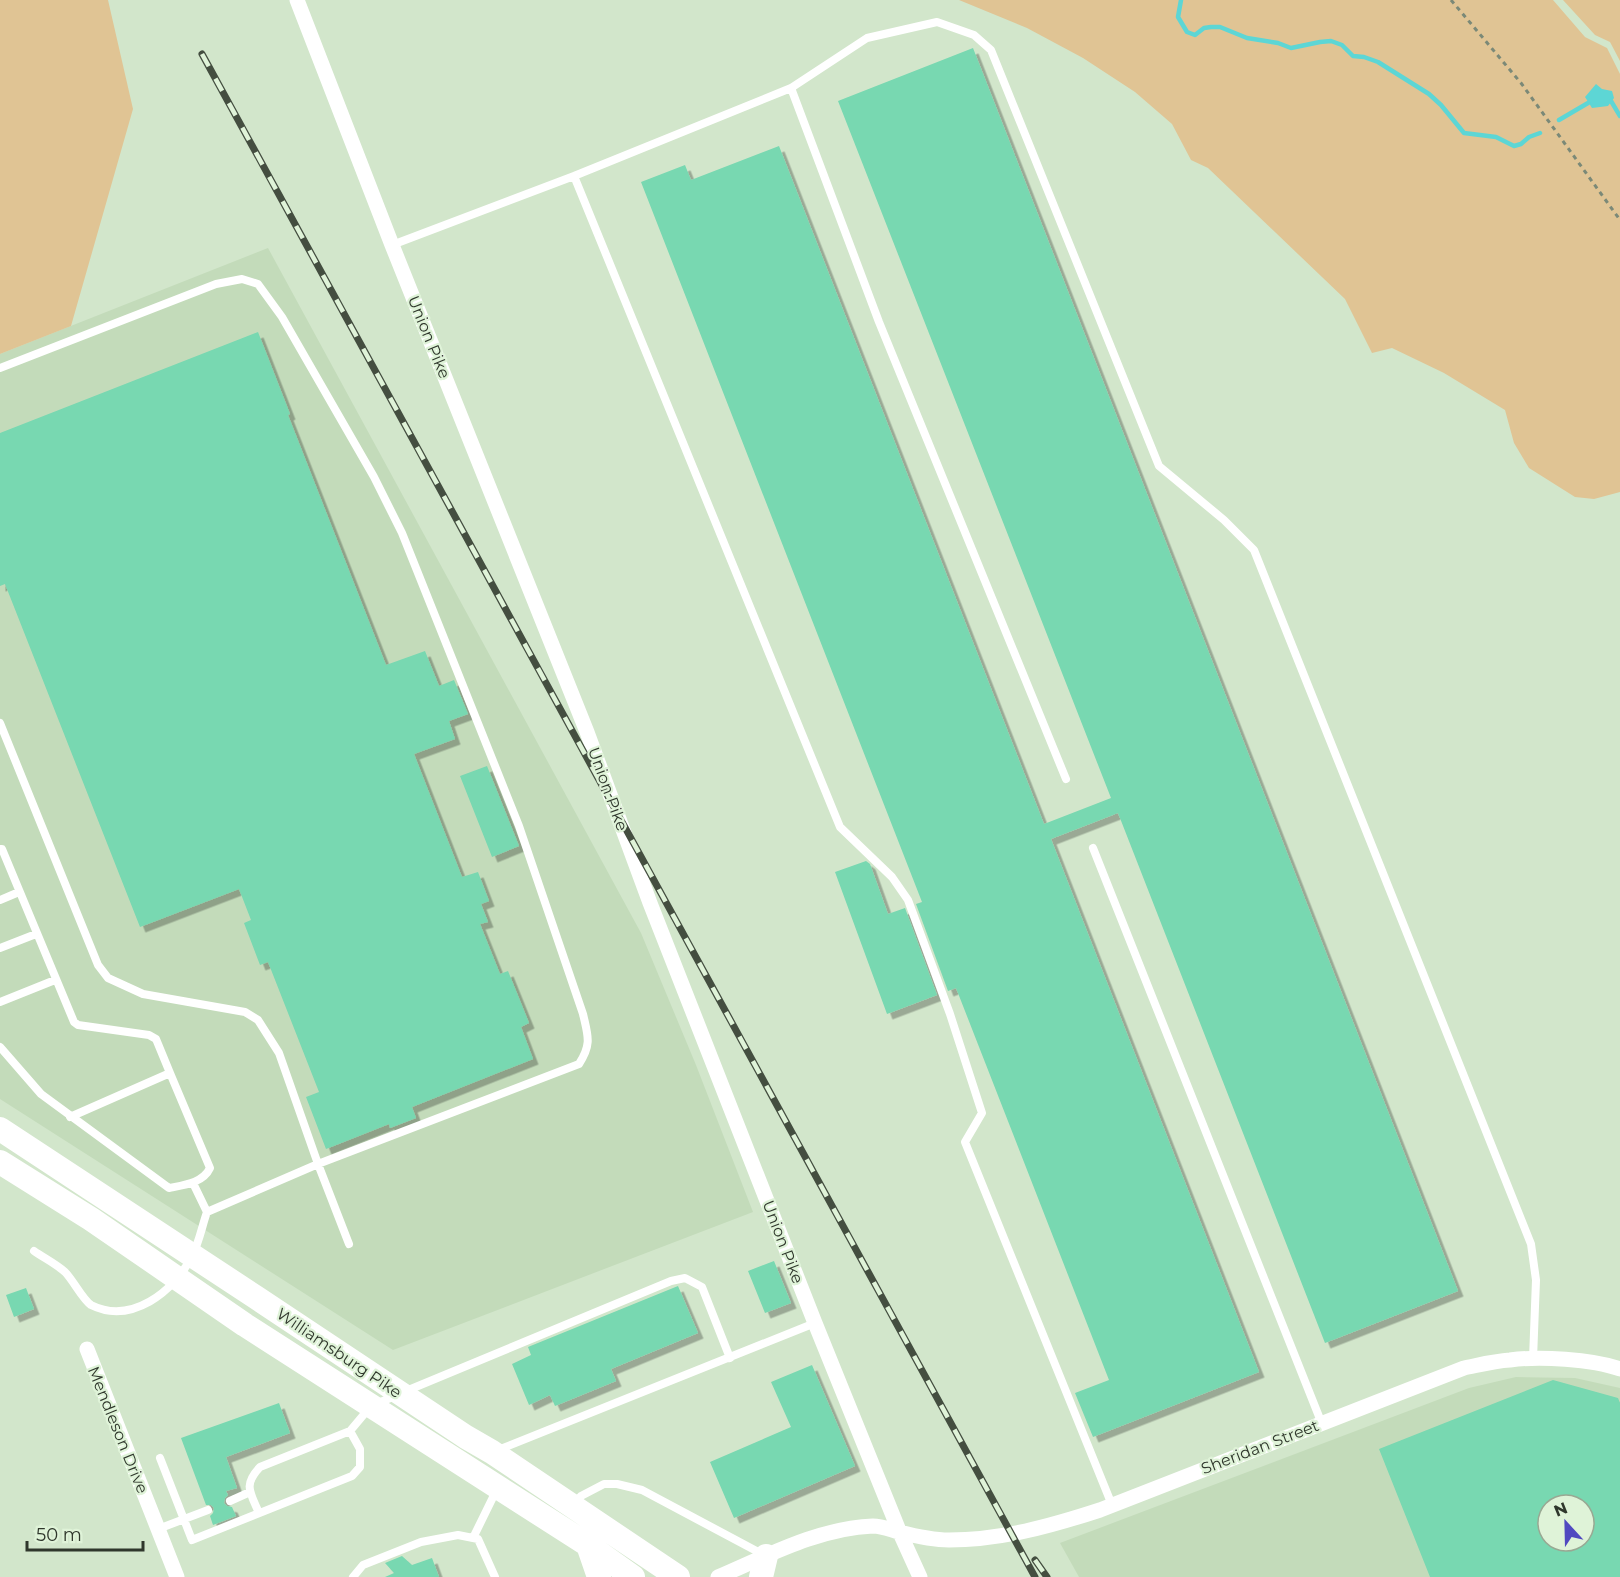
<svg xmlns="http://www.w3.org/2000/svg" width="1620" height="1577" viewBox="0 0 1620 1577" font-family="Montserrat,sans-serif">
<defs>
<filter id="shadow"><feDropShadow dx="5.5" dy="5.5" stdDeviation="0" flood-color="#0004"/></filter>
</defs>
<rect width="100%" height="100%" fill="#d2e6cb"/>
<path fill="#c3dbba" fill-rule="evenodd" d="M268,248L641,933L696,1065L753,1212L393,1350L0,1099V354Z
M1516,1377L1575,1378L1620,1388V1577H1079L1060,1543L1469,1388ZM1548,1505H1584V1541H1548Z"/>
<path fill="#e0c494" d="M0,0H108L133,109L71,326L0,354Z
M959,0H1553L1585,37L1607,48L1620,74V492L1594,499L1575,497L1529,468L1514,443L1505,410L1444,373L1392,348L1372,353L1345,299L1208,168L1191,160L1172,124L1135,92L1083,58L1027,28Z
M1563,0H1620V61L1610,42L1595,35Z"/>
<path fill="#5dd6d5" d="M1596,84L1602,89L1612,91L1614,98L1608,106L1592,108L1585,97Z"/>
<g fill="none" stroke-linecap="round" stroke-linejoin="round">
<path stroke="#5dd6d5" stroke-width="4.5" d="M1181,0L1178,17L1187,32L1195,35L1204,28L1211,27H1220L1247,38L1278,43L1291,48L1320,42L1331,41L1342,45L1353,56L1364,57L1378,62L1429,94L1441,105L1464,133L1496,137L1514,146L1521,144L1529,137L1540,133
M1611,101L1620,116
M1559,120L1588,103"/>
</g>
<path fill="#78d8b1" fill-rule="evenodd" filter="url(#shadow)" d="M973,48L1458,1291L1325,1343L1118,813L1051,839L1259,1372L1093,1437L1075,1393L1109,1380L956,988L948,991L916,904L922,902L641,182L685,165L691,180L779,146L1044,824L1111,798L838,101Z
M258,332L290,414L288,415L386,665L425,651L439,686L454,680L468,714L449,721L455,739L414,754L462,877L478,872L489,901L481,904L488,922L480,924L500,974L508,971L529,1023L521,1027L533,1059L412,1107L416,1118L390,1128L389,1124L326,1149L306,1097L319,1092L268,962L260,965L244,923L251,920L239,889L140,927L5,584L0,586V433Z
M487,766L519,846L492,857L460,776Z
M866,861L870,864L888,914L905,908L937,995L887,1014L835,872Z
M774,1261L791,1303L765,1313L748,1271Z
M678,1286L698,1333L611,1369L616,1381L555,1406L550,1395L529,1405L512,1364L531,1355L528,1347Z
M26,1288L34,1309L14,1317L6,1295Z
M812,1365L855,1466L734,1518L710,1462L791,1427L771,1382Z
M1553,1380L1618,1398L1620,1403V1577H1430L1379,1449ZM1548,1505H1584V1541H1548Z
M279,1403L290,1433L226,1457L237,1488L226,1491L228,1495L225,1498L224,1503L227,1506L232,1507L236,1516L213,1525L210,1516L213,1513L214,1508L211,1505H206L181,1438Z
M402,1556L412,1565L432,1558L439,1577H385L394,1573L385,1563Z"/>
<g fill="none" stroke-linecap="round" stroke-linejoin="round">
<path stroke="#7b8977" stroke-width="3" stroke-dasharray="4.5 4.5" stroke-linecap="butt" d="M1451,0L1521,83L1620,220"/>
<path stroke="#fff" stroke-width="8" d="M791,88L879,322L1066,779
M392,245L574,176
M0,368L216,284L242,279L258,284L282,317L374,477L402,533L519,826L583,1014C588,1036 592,1044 579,1064L318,1164L279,1053L258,1020L245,1012L143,994L108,978L98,965L0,723
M1093,848L1322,1424
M0,849H2L74,1022L78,1025L149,1035L156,1039L170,1073L70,1117
M0,900L19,892
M0,948L36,934
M0,1002L55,980
M0,1047L41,1094L169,1188C184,1185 203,1183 210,1168L170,1073
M207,1212L318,1164L349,1244
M34,1251C44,1258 56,1264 65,1272C73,1280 83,1300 91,1305C131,1325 174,1292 192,1256C199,1243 202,1226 207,1212L193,1183
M406,1391L671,1281L685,1278L702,1287L730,1358
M498,1450L815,1323
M160,1458L192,1540L352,1476L360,1467V1449L350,1431
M230,1501L250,1492
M574,1503L581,1496L604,1484H617L642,1490L764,1555
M1112,1505L965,1142L982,1113L950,1014L908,900L892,877L840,827L574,176L791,88L867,38L937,22L974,35L991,50L1159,466L1224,520L1254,550L1531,1244L1536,1280L1533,1359
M259,1513C250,1492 243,1485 260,1467L350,1431L371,1406L395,1396
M158,1529L208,1510
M473,1538L497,1489
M353,1577L363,1565L421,1542L458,1535L478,1539L495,1577"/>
<path stroke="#fff" stroke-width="15" d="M297,0L392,245L587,732L650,903L815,1323L900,1533L920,1577
M87,1349L177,1577
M718,1577C767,1556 819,1528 873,1526C882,1526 891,1530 899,1532C915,1536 932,1540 949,1540C1001,1540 1051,1526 1100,1510L1464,1368C1479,1365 1494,1361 1510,1360C1539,1356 1592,1359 1620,1369"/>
<path stroke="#fff" stroke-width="24" d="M0,1129L257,1298L466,1437L492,1452L678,1577
M0,1162L91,1219L245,1325L588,1545L633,1577
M588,1545L599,1577
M761,1577L766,1556"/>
<g stroke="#444e40" stroke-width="7">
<path id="rail" d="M202,54L1035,1577
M1035,1560L1047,1577"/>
</g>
<use href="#rail" stroke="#dff3d8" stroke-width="4.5" stroke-dasharray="14" stroke-linecap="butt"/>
</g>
<g text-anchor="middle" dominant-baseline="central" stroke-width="4.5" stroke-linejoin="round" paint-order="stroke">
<g font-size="16" fill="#2f372c" stroke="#dff3d8">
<text transform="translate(429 337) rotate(68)">Union Pike</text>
<text transform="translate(608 789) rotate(70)">Union Pike</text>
<text transform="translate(783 1242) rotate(69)">Union Pike</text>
<text transform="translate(339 1353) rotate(34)">Williamsburg Pike</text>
<text transform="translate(118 1430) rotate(68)">Mendleson Drive</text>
<text transform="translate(1260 1447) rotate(-21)">Sheridan Street</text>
</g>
</g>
<g transform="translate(1566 1523) rotate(338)"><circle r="28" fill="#dff3d8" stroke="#99a893" stroke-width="1.5"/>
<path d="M0-4.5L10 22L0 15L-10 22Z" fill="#5049c0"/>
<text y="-9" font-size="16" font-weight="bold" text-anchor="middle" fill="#2f372c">N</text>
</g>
<path d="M27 1541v9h116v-9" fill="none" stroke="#2f372c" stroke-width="3"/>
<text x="36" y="1541" font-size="18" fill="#2f372c" stroke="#dff3d8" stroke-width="4.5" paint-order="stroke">50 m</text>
</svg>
